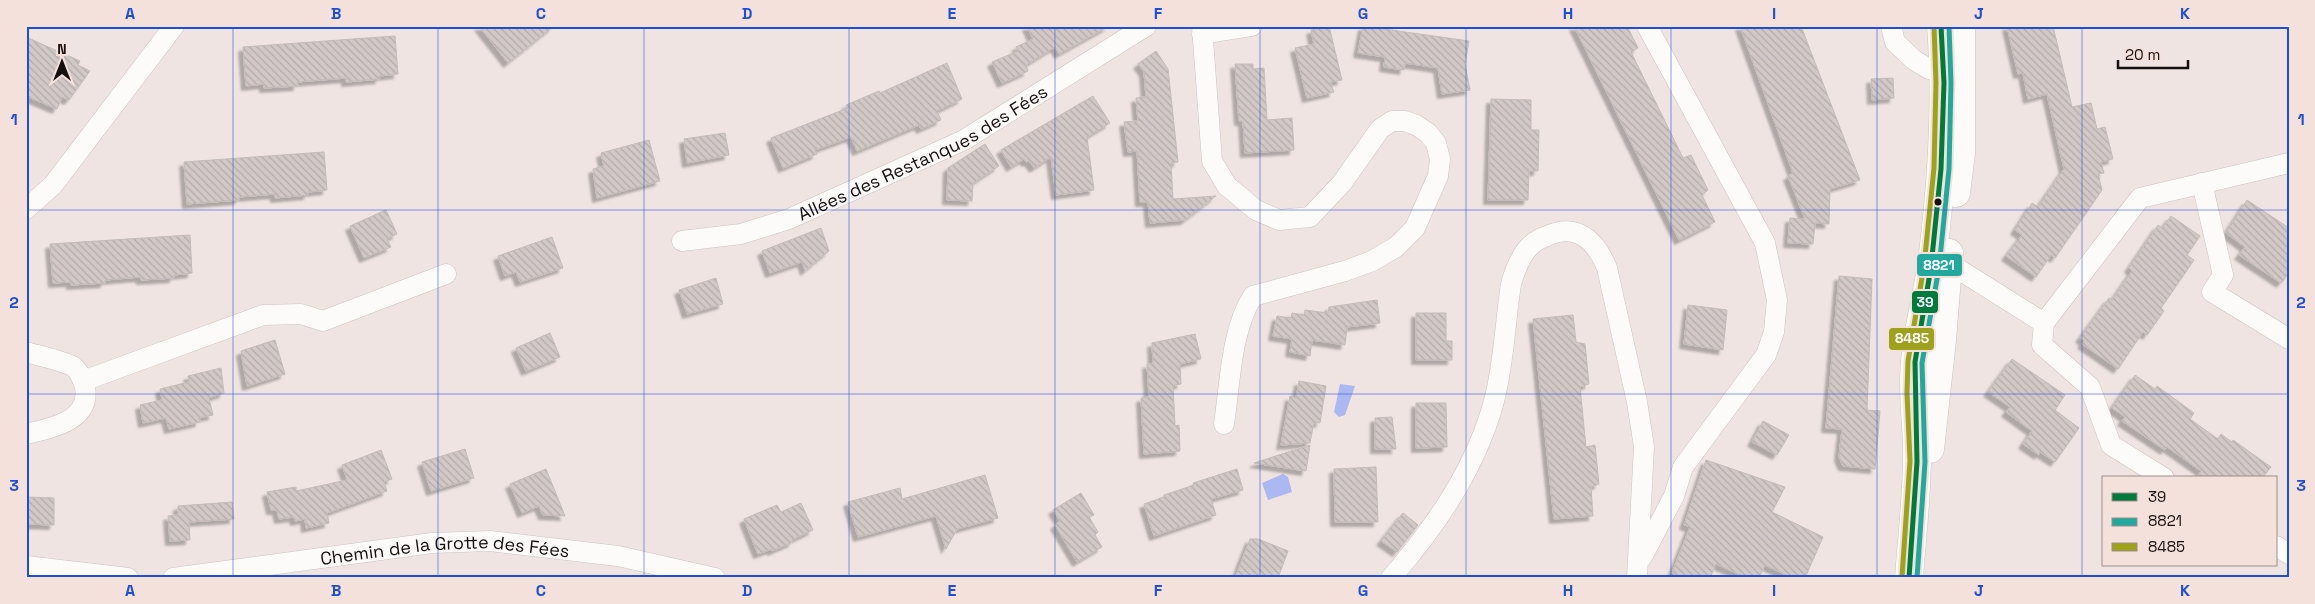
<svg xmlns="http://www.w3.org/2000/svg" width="2315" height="604" viewBox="0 0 2315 604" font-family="'Space Grotesk',sans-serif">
<defs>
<pattern id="building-back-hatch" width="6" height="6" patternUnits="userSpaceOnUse" patternTransform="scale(1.25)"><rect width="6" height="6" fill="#d2c9c7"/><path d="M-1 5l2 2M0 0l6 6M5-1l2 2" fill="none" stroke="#b3abaa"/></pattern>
<filter id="shadow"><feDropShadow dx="-4.5" dy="4.5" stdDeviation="1" flood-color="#0004"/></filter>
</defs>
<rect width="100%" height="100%" fill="#efe4e1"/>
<path fill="#abb8f2" d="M1340,384L1355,386L1345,415L1339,417L1334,412Z
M1283,474L1288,477L1292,492L1268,500L1262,483Z"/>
<path fill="url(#building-back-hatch)" stroke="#c3bbb8" filter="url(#shadow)" d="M479,26H554L508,63Z
M1027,26H1109L1059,54L1055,47L1026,65L1028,71L1002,83L992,62L1018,51L1016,47L1033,39Z
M1329,26L1342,80L1330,82L1334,92L1307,98L1295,48L1314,44L1311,30Z
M1363,26L1469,41L1465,64L1470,90L1442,94L1438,68L1405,63L1404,70L1384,67L1385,57L1358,53Z
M1574,26H1627L1638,48L1631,52L1683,158L1691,155L1708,190L1702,195L1715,222L1679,240Z
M1740,26H1801L1860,180L1830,189L1829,224L1815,223L1813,244L1788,243L1790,218L1805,219L1788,176L1793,173Z
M2007,26H2053L2072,107L2091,103L2097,129L2105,127L2113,159L2101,162L2104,173L2098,174L2102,190L2055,258L2051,255L2036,277L2006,256L2022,235L2015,230L2032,203L2038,207L2064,169L2047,94L2028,99L2023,73L2018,74Z
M395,36L398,74L379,76L380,79L346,82V78L297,82L298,86L264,88V84L246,86L243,47Z
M26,37L80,61L78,65L90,71L69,100L62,97L57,109L26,96Z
M1156,51L1168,69L1178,162L1171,163L1173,199L1216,196L1185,220L1150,223L1148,202H1140L1137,151L1128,152L1124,122L1138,121L1136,98L1146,97L1144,72L1138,64Z
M947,63L962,99L937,111L941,120L921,129L919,125L857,151L851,137L815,150L817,154L783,168L771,138L848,108L846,105L879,91L880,93Z
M1235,64H1253V69L1264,68L1267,120L1292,118L1294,150L1245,153L1243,121H1239Z
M1893,78L1894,98L1872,100L1871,79Z
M1093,96L1110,123L1087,137L1094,190L1056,195L1051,157L1034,168L1029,161L1026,162L1024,159L1011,167L1001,150Z
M1491,99L1531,100V130H1539L1538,171H1529L1528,200H1488Z
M725,133L729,155L687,163L684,139Z
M649,140L660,181L597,198L593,169L604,166L601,153Z
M985,144L999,166L973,183L972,201L947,200L948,168Z
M324,152L327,190L308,192V195L275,198V194L239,197V200L187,204L184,162Z
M2247,200L2289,228V273L2281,283L2239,255L2245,247L2226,233Z
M386,210L397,234L387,239L391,247L364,258L350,226Z
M2171,216L2200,236L2187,255L2194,260L2161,308L2164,311L2147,335L2143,332L2118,369L2082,344L2084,341L2080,338L2109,298L2112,300L2132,271L2129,268L2158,225L2162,228Z
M821,228L829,251L805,271L802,262L770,273L762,251Z
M190,235L192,273L174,275V278L141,280L140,277L105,280V283L71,285V282L53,283L50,244Z
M552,237L563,268L520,282L516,272L505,276L498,256Z
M1839,276L1872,279L1867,410L1880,411L1875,469L1843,466L1839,457L1842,429L1826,428Z
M716,278L723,304L687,314L679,290Z
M1377,300L1380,323L1347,327L1345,345L1312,340L1310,356L1290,352L1292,339L1273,336L1277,316L1291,318L1292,313L1304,315L1305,310L1328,313L1329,307Z
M1688,305L1727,310L1723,350L1684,344Z
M1416,313H1446V341H1452V360H1416Z
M1573,315L1576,342L1585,344L1589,384L1580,387L1586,447L1595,445L1599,484L1591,487L1593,516L1554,519L1533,319Z
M550,333L560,357L526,371L516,348Z
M1195,334L1201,359L1180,364L1181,384L1173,385L1175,426L1179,425L1180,451L1144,454L1141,398L1149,397L1147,364H1153L1152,343Z
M275,340L285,374L247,386L241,351Z
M2012,359L2065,395L2055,410L2079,428L2055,462L2040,452L2039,455L2023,444L2032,431L2006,412L2010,407L1988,392Z
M221,368L224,393L209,398L213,415L199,418L200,422L169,429L166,418L143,423L140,405L162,400L160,389L189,382L188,376Z
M2135,375L2155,389L2157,386L2194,413L2190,419L2218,439L2221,434L2232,442L2233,440L2271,467L2262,478H2196L2201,471L2167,447L2165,450L2122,421L2125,417L2112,408Z
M1299,381L1326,386L1320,423L1314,422L1310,443L1281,445L1290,396L1296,398Z
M1416,403H1446L1447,447L1416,448Z
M1392,417L1396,449H1375V418Z
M1763,421L1789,435L1777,455L1752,442Z
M1310,445L1306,471L1254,463Z
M465,449L474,478L431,491L422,462Z
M381,450L392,479L384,482L387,491L327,513L329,523L306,528L305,519L295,521L294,517L279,519L277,510H271L267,492L296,487V491L347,480L342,465Z
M1706,460L1785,487L1772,512L1823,537L1805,578H1793L1765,565L1759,578H1747L1716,564L1710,578H1685L1672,573L1690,527L1684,525Z
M1376,467L1378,522H1335L1334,469Z
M546,469L565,516L543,515L539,506L522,513L510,484Z
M1237,469L1243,490L1211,499L1216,515L1154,536L1144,504L1164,497V495L1194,485L1193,483Z
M985,475L998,518L957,529L946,549L936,516L858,537L848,502L900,488L902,499Z
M1081,493L1094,515L1089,517L1098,532L1095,535L1102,547L1077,562L1055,525L1060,521L1053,510Z
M26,497L54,498V525L26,524Z
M232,502L234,519L189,522L190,540L170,541L168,516L178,515V506Z
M801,503L813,530L792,540L793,542L772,551V549L758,554L744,519L777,505L781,512Z
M1403,513L1418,525L1397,552L1381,541Z
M1250,539H1258L1288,551L1278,578H1235Z"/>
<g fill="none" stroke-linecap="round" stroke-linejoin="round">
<g stroke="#cbc3c1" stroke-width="21">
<g id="street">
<path d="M1202,26L1212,161L1227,186L1256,210L1279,220L1310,217L1342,183L1380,129L1392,121H1405L1416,125L1428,133L1436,143L1440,159L1438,176L1415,228L1396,247L1372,261L1345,271L1253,296C1231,329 1230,385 1224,424"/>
<path d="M1891,26L1895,42L1914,60L1929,69L1957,71"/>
<path d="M1202,34L1252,26"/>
<path d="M2202,183L2223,275L2212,292L2289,339"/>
<path d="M26,209L53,185L174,26"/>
<path id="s1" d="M682,241L741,234L789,219L964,140L1146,26"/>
<path d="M1939,257L2044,323"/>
<path d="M26,352C36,355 67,362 74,367C79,371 83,381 85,387C91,421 51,428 26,434"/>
<path d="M83,381L263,315L301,314L323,321L446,274"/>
<path d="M2164,478L2111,445L2090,387L2042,345L2044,323L2140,198L2289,163"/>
<path d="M2276,546L2289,554"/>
<path d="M1642,557L1674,496L1683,467L1766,355L1774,332L1777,300L1765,243L1647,26"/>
<path d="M26,566L128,578"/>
<path id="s2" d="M173,578L432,543L490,541L618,556L715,578"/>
<path d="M1391,578C1436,526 1476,468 1494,401C1504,363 1505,323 1511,284C1515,270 1520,256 1530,246C1535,241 1541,238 1547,236C1577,222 1596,241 1607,268L1637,402L1644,447L1637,578"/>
</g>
</g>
<g stroke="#cbc3c1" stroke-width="29">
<path id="secondary" d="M1956,193L1961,153V26
M1930,449L1942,340L1949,253
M1909,578C1912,534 1918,489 1917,445C1916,417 1912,390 1915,362C1918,325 1929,290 1933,254C1942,179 1947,101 1941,26"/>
</g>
<use href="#street" stroke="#fdfbfa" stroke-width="20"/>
<use href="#secondary" stroke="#fdfbfa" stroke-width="28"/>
<g stroke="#f5e1db" stroke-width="9">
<path id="bus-1" d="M1909,578L1917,462L1915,362L1931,267L1941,169L1944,83L1941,26"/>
</g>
<g stroke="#f5e1db" stroke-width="9">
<path id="bus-2" d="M1917,578L1925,462L1922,363L1939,268L1949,169L1951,83L1949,26"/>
</g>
<g stroke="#f5e1db" stroke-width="9">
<path id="bus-3" d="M1902,577L1910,461L1907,393L1908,361L1924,266L1934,168L1936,83L1934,26"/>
</g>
<use href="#bus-1" stroke="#007b3e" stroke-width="5"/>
<use href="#bus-2" stroke="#22a99d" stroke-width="5"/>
<use href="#bus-3" stroke="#9da11b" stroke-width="5"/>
</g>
<path fill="none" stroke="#1d4ed8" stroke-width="1" stroke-opacity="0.55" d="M233,26V578M438,26V578M644,26V578M849,26V578M1055,26V578M1260,26V578M1466,26V578M1671,26V578M1877,26V578M2082,26V578M26,210H2289M26,394H2289"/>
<circle fill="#150f0d" stroke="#f5e1db" stroke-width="2" cx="1938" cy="202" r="4.5"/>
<g text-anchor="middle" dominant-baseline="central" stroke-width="4.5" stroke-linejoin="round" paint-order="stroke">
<g font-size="18" fill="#150f0d" stroke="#f5e1db">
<text stroke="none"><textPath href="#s1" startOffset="259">Allées des Restanques des Fées</textPath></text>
<text stroke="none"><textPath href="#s2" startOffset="274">Chemin de la Grotte des Fées</textPath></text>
</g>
</g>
<g stroke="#f5e1db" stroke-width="2">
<rect x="1916" y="253" width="47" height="24" rx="5" fill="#22a99d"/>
<rect x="1911" y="290" width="28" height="24" rx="5" fill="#007b3e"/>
<rect x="1888" y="327" width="47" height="24" rx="5" fill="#9da11b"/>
</g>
<g font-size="14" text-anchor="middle" font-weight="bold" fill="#fff">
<text x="1939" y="270">8821</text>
<text x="1925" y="307">39</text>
<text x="1912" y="343">8485</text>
</g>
<rect width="2315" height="604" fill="none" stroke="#f5e1db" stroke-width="55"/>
<rect x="2102" y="476" width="175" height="90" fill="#f5e1db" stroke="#9b8d89"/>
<rect x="2112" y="493" width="25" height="8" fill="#007b3e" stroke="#9b8d89"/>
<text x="2148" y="502" font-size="15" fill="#150f0d">39</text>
<rect x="2112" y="518" width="25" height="8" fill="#22a99d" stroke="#9b8d89"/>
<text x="2148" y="526" font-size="15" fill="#150f0d">8821</text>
<rect x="2112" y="543" width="25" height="8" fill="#9da11b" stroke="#9b8d89"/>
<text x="2148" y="552" font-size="15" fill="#150f0d">8485</text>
<g transform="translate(62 62)" stroke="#f5e1db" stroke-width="4" paint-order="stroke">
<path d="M0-4L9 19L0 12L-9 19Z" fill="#150f0d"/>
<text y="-8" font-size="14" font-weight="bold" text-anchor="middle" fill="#150f0d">N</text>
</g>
<path d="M2118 60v8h70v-8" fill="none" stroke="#150f0d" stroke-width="2.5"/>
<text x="2125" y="60" font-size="15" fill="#150f0d" stroke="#f5e1db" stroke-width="4" paint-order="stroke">20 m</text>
<rect x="28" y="28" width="2260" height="548" fill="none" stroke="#1d4ed8" stroke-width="2"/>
<g font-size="16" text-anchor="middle" font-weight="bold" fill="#1d4ed8">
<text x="130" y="19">A</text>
<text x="336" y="19">B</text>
<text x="541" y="19">C</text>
<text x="747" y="19">D</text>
<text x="952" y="19">E</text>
<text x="1158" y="19">F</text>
<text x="1363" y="19">G</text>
<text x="1568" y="19">H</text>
<text x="1774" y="19">I</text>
<text x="1979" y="19">J</text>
<text x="2185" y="19">K</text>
<text x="14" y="125">1</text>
<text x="2301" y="125">1</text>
<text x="14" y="308">2</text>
<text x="2301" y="308">2</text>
<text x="14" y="491">3</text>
<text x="2301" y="491">3</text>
<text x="130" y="596">A</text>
<text x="336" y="596">B</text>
<text x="541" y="596">C</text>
<text x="747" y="596">D</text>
<text x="952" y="596">E</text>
<text x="1158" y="596">F</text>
<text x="1363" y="596">G</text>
<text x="1568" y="596">H</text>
<text x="1774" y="596">I</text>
<text x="1979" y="596">J</text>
<text x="2185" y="596">K</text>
</g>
</svg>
